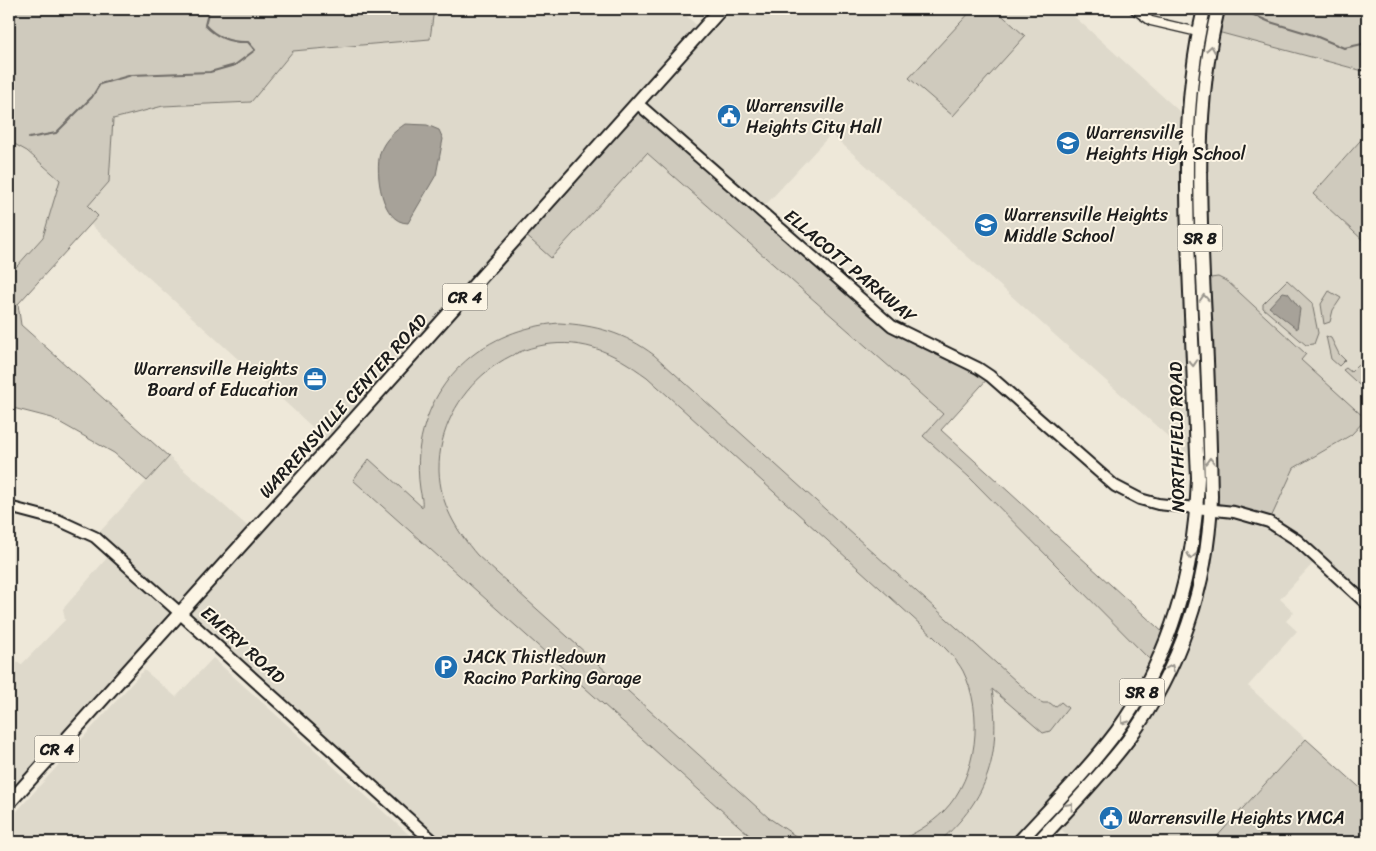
<svg xmlns="http://www.w3.org/2000/svg" width="1376" height="851" viewBox="0 0 1376 851" font-family="Sriracha,sans-serif">
<rect width="100%" height="100%" fill="#eee8d9"/>
<filter id="ink" filterUnits="userSpaceOnUse"><feTurbulence type="fractalNoise" baseFrequency=".02" numOctaves="2"/><feDisplacementMap in="SourceGraphic" scale="10" xChannelSelector="R" yChannelSelector="G"/><feConvolveMatrix kernelMatrix="1 2 1 2 8 2 1 2 1" color-interpolation-filters="sRGB"/></filter>
<g filter="url(#ink)">
<path fill="#ded9cb" d="M434,9H679L702,30L708,23L715,29L733,9H1066L1179,111H1182L1184,109L1192,458L831,134L760,211L617,126L943,414L924,436L969,477L1168,637L1197,507L1269,522L1294,468L1351,436L1301,359L1306,354L1228,282L1218,277L1203,279L1200,239L1214,31L1367,72V133L1313,194L1367,244V604L1317,559L1280,599L1294,612L1286,621L1297,631L1248,686L1306,739L1212,842H1075L1055,824L1038,842H435L180,613L9,803V654L21,665L65,620L63,609L112,552L95,537L169,457L254,532L332,445L91,225L98,216L88,206L109,181L113,119L163,106L251,102L293,51L430,39Z
M11,140L27,151L60,180L43,237L9,275V141Z
M213,658L417,842H9V820L144,670L176,697Z"/>
<path fill="#cfcabd" stroke="#76736c" d="M9,9H434L430,39L293,51L251,102L163,106L113,119L109,182L88,206L98,216L18,304L21,325L169,457L147,481L114,453L52,418L9,407V275L43,237L60,180L27,151L9,141Z
M973,9H995L1025,36L953,116L909,78Z
M1218,9H1367V72L1214,31Z
M637,103L892,326L990,376L941,430L1168,637L1156,666L969,477L923,436L943,414L647,153L551,258L522,232Z
M1367,133V244L1313,194Z
M1218,277L1228,282L1306,354L1301,360L1366,419L1351,435L1294,468L1269,522L1211,509L1203,279Z
M1287,280L1312,303L1318,333L1314,344L1306,345L1263,308V304Z
M1329,291L1341,298L1333,310L1330,322L1324,324L1321,304Z
M559,323C595,325 625,333 654,355L1037,700L1043,703H1050L1055,707L1061,702L1068,708L1050,731L1043,733L992,689C1001,754 990,797 939,842H896C914,834 930,825 944,811C978,776 984,713 963,671C956,658 943,646 933,636L647,377C630,365 614,354 594,348C517,325 438,392 439,470C440,504 456,530 477,555L769,818L797,837L810,842H757L353,480L369,459L422,507C423,501 421,495 420,489C418,476 418,463 419,451C429,376 486,329 559,323Z
M1326,336L1331,338L1339,354L1345,360L1339,366L1331,359Z
M1358,365L1367,373V392L1343,370L1346,368L1351,372Z
M1306,739L1367,794V842H1212Z"/>
<path fill="#a7a299" stroke="#6f6c67" d="M405,124L427,125L439,130L443,139L436,175L408,223C381,223 375,173 380,153C384,140 395,131 405,124Z
M1283,292L1288,293L1300,309L1297,329L1269,307Z"/>
<g fill="none" stroke-linecap="round" stroke-linejoin="round">
<path stroke="#6f6c67" stroke-width="2" d="M1240,9L1270,22L1313,35L1344,48L1367,43
M29,138L56,133L92,97L100,84L132,75L210,72L235,65L255,50L248,42C231,43 217,38 205,25L208,13L213,9"/>
<g stroke="#1c1c1c" stroke-width="11">
<path id="minor" d="M1134,9L1151,21L1198,32"/>
</g>
<g stroke="#1c1c1c" stroke-width="14">
<path id="tertiary" d="M637,103L892,326L978,368L990,376L1115,486L1140,499L1158,504L1234,512L1269,522L1297,540L1367,604
M9,507L58,520L95,537L180,613"/>
</g>
<g stroke="#1c1c1c" stroke-width="15">
<path id="secondary" d="M180,613L434,842"/>
</g>
<g stroke="#1c1c1c" stroke-width="16">
<path id="primary" d="M9,803L326,451L721,9
M1019,842C1052,806 1088,770 1117,731C1171,656 1195,569 1198,478C1195,416 1193,354 1190,292C1186,197 1182,102 1204,9
M1038,842C1068,809 1101,776 1128,740C1180,669 1209,583 1211,496C1210,437 1208,377 1205,318C1200,214 1193,111 1218,9"/>
</g>
<use href="#minor" stroke="#fcf5e5" stroke-width="8"/>
<use href="#tertiary" stroke="#fcf5e5" stroke-width="10"/>
<use href="#secondary" stroke="#fcf5e5" stroke-width="11"/>
<use href="#primary" stroke="#fcf5e5" stroke-width="12"/>
</g>
<defs><path id="oneway-chevron" d="M-2-3.5L2.5 0L-2 3.5" fill="none" stroke-width="1.6" stroke-linecap="round" stroke-linejoin="round" transform="scale(1.25)"/></defs>
<g stroke="#97938b">
<use href="#oneway-chevron" transform="translate(1211 49) rotate(-81)"/>
<use href="#oneway-chevron" transform="translate(1204 298) rotate(-94)"/>
<use href="#oneway-chevron" transform="translate(1193 363) rotate(87)"/>
<use href="#oneway-chevron" transform="translate(1210 461) rotate(-91)"/>
<use href="#oneway-chevron" transform="translate(1191 556) rotate(100)"/>
<use href="#oneway-chevron" transform="translate(1171 668) rotate(-65)"/>
<use href="#oneway-chevron" transform="translate(1124 721) rotate(125)"/>
<use href="#oneway-chevron" transform="translate(1070 806) rotate(-48)"/>
</g>
</g>
<defs>
<g id="civic-disc" transform="scale(1.25)"><circle r="9.5" fill="#1f6fb2" stroke="#fcf5e5"/><path d="M-.6-6.5H3V-4.5H.6V-3L4-1V1h2V6H-6V1h2V-1L-.6-3ZM-1.2 2.5V6h2.4V2.5Z" fill="#fff"/></g>
<g id="school-disc" transform="scale(1.25)"><circle r="9.5" fill="#1f6fb2" stroke="#fcf5e5"/><path d="M0-5L7-2L0 1L-7-2ZM-4 1L0 2.5L4 1V4Q0 6-4 4Z" fill="#fff"/></g>
<g id="office-disc" transform="scale(1.25)"><circle r="9.5" fill="#1f6fb2" stroke="#fcf5e5"/><path d="M-6-3h4V-5.5h4V-3h4V5H-6ZM-1-4.5V-3h2v-1.5ZM-6 0V1H6V0Z" fill="#fff"/></g>
<g id="parking-disc" transform="scale(1.25)"><circle r="9.5" fill="#1f6fb2" stroke="#fcf5e5"/><path d="M-3.5-5.5H1a3.5 3.5 0 0 1 0 7H-1V5.5H-3.5ZM-1-3.4V-.6H.8a1.4 1.4 0 0 0 0-2.8Z" fill="#fff"/></g>
</defs>
<g fill-rule="evenodd">
<use href="#civic-disc" x="729" y="116"/>
<use href="#school-disc" x="1068" y="143"/>
<use href="#school-disc" x="986" y="225"/>
<use href="#office-disc" x="315" y="379"/>
<use href="#parking-disc" x="446" y="667"/>
<use href="#civic-disc" x="1111" y="818"/>
</g>
<g text-anchor="middle" dominant-baseline="central" stroke-width="4" stroke-linejoin="round" paint-order="stroke">
<g fill="#fcf5e5" stroke="#5f5d58" stroke-width="1">
<rect x="1177.5" y="224.5" width="45" height="27" rx="4"/>
<rect x="442.5" y="283.5" width="45" height="27" rx="4"/>
<rect x="1119.5" y="678.5" width="45" height="27" rx="4"/>
<rect x="34.5" y="735.5" width="45" height="27" rx="4"/>
</g>
<g font-size="16" font-weight="bold" fill="#1c1c1c">
<text x="1200" y="238">SR 8</text>
<text x="465" y="297">CR 4</text>
<text x="1142" y="692">SR 8</text>
<text x="57" y="749">CR 4</text>
</g>
<g font-size="18" fill="#1c1c1c" stroke="#fcf5e5" text-anchor="start">
<text x="746" y="106">Warrensville<tspan x="746" dy="21">Heights City Hall</tspan></text>
<text x="1086" y="133">Warrensville<tspan x="1086" dy="21">Heights High School</tspan></text>
<text x="1004" y="215">Warrensville Heights<tspan x="1004" dy="21">Middle School</tspan></text>
<text x="298" y="369" text-anchor="end">Warrensville Heights<tspan x="298" dy="21">Board of Education</tspan></text>
<text x="464" y="657">JACK Thistledown<tspan x="464" dy="21">Racino Parking Garage</tspan></text>
<text x="1128" y="818">Warrensville Heights YMCA</text>
</g>
<g font-size="18" fill="#1c1c1c" stroke="#fcf5e5">
<text transform="translate(850 266) rotate(40)">ELLACOTT PARKWAY</text>
<text transform="translate(343 406) rotate(-48)">WARRENSVILLE CENTER ROAD</text>
<text transform="translate(1177 437) rotate(-91)">NORTHFIELD ROAD</text>
<text transform="translate(243 645) rotate(42)">EMERY ROAD</text>
</g>
</g>
<rect width="1376" height="851" fill="none" stroke="#fcf5e5" stroke-width="30"/>
<rect x="15" y="15" width="1346" height="821" fill="none" stroke="#1c1c1c" stroke-width="2" filter="url(#ink)"/>
</svg>
